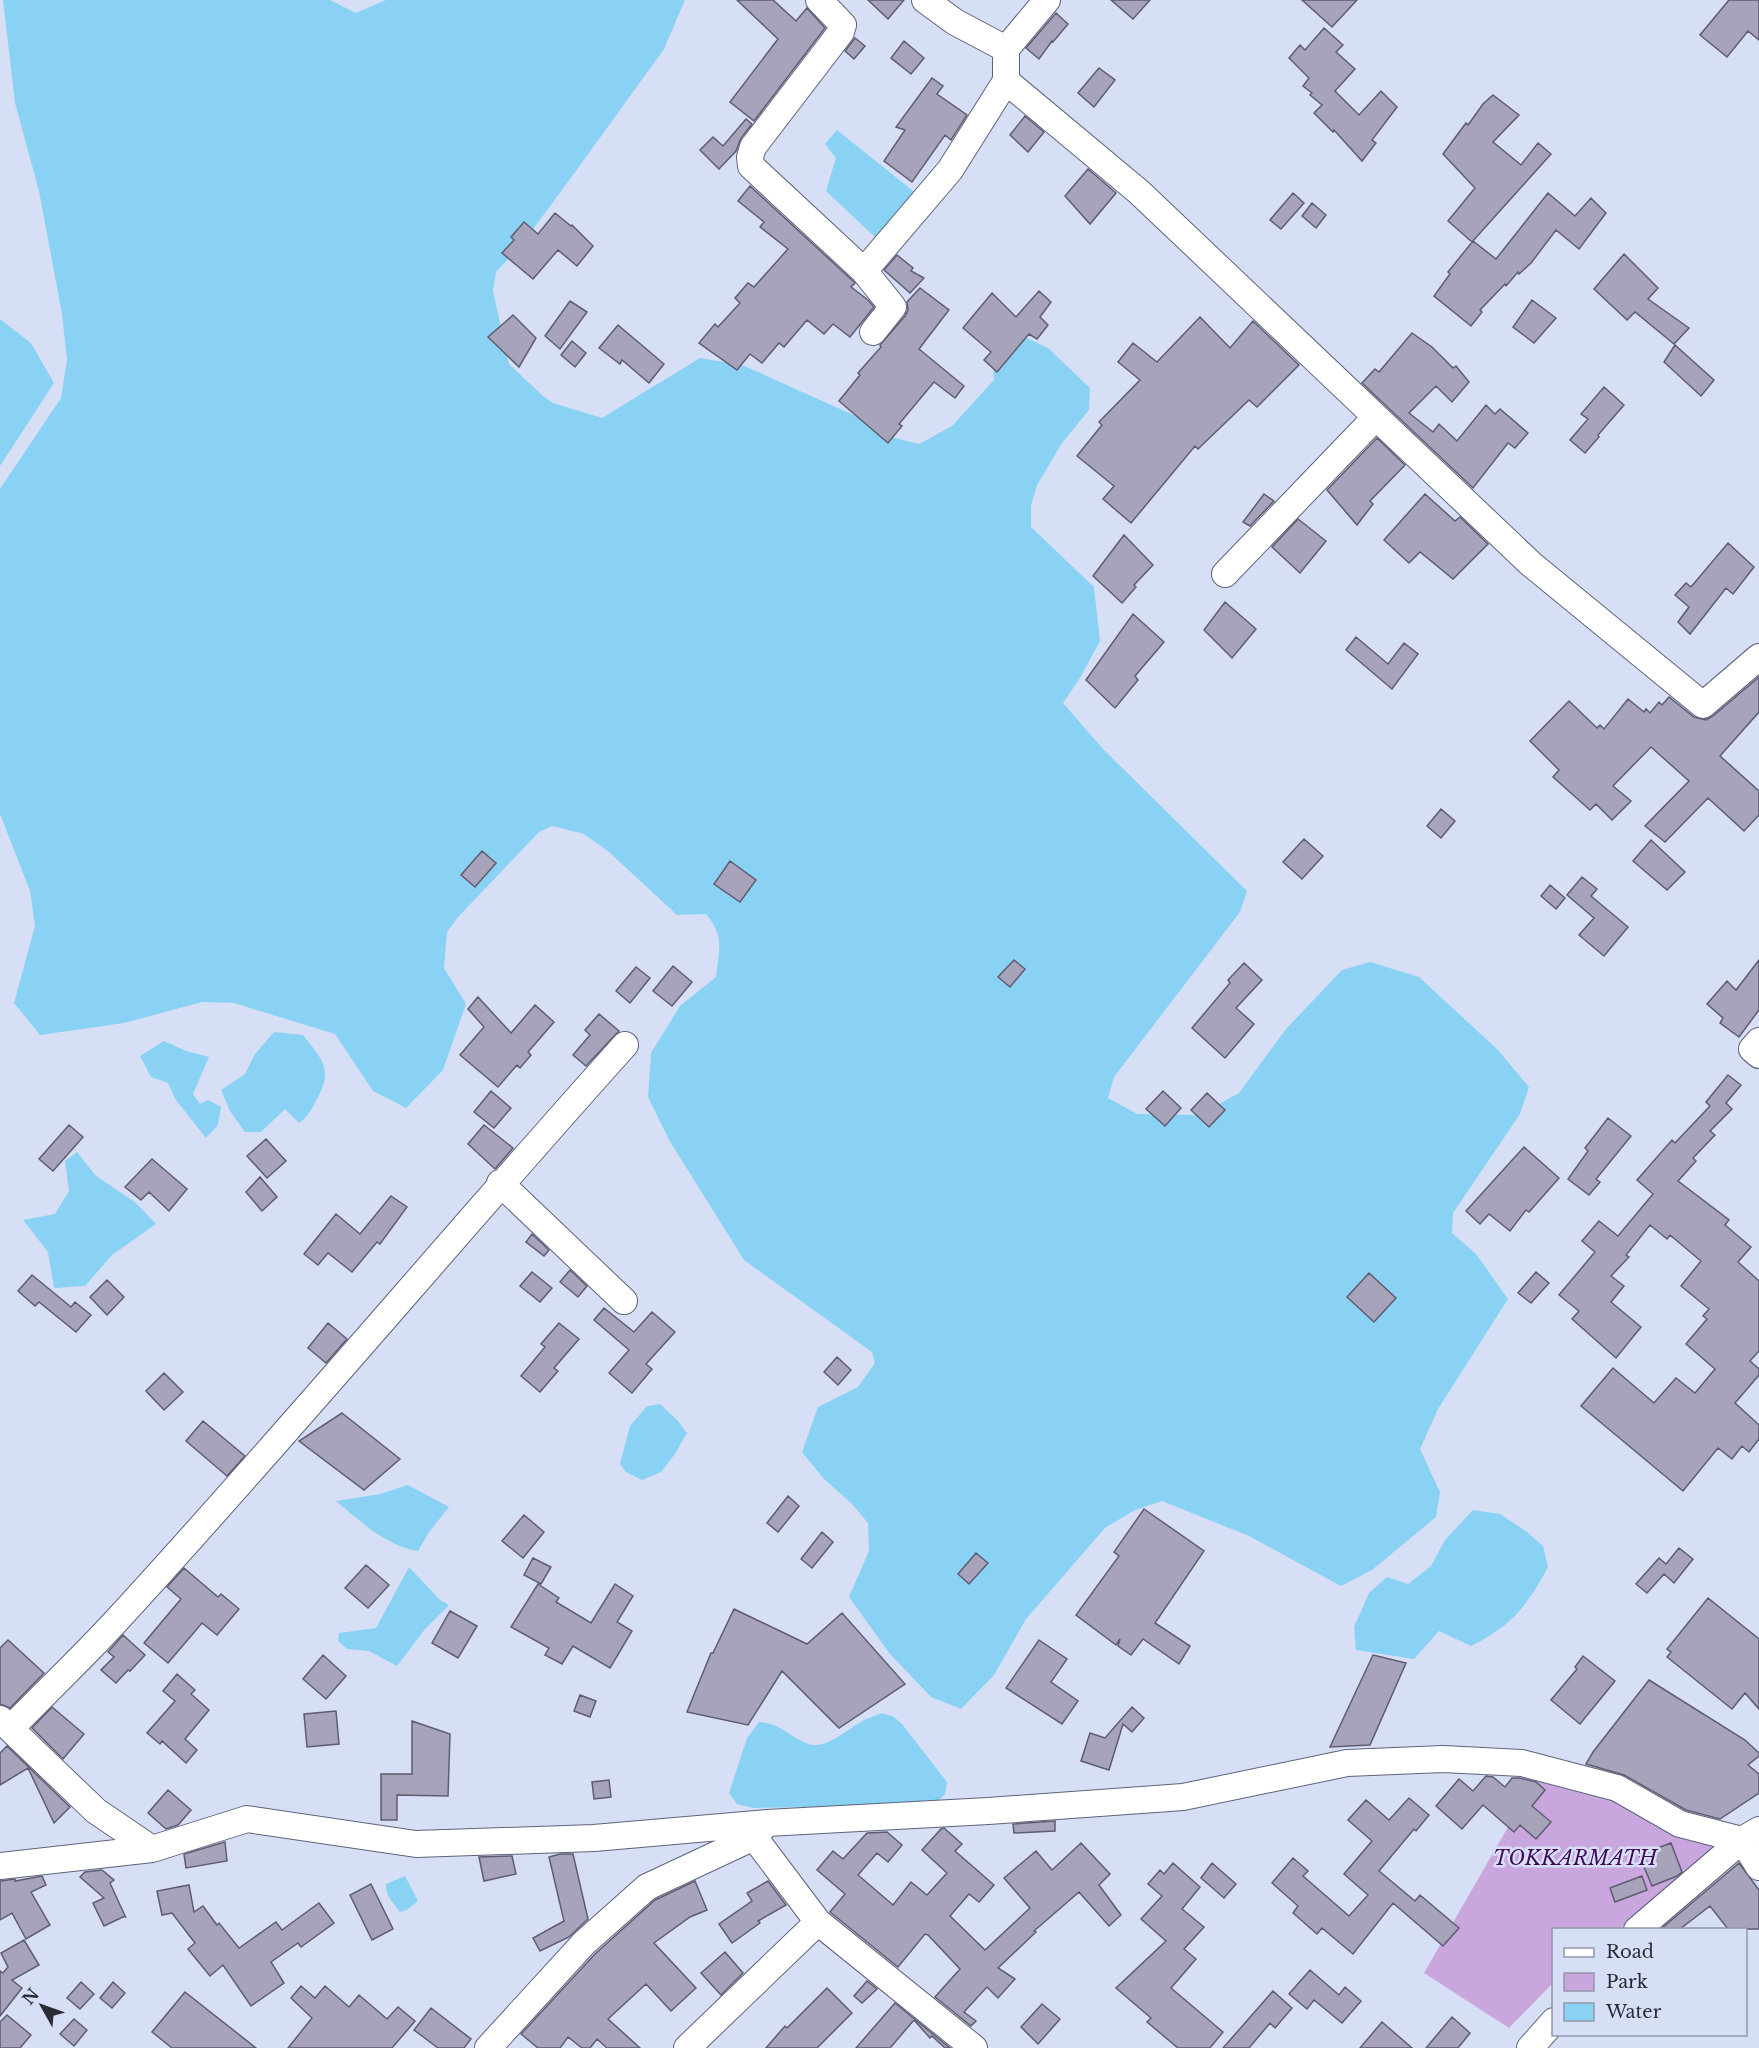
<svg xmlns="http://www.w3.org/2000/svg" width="1759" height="2048" viewBox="0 0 1759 2048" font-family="'Libre Baskerville',serif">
<rect width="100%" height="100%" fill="#d7dff7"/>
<path fill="#c9a7de" d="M1542,1768L1730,1837L1631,1929L1554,1930L1553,1983L1509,2028L1424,1973Z"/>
<path fill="#8ad2f4" d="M3,0H330L356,13L386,0H685L664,49L573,175L522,244L496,272L493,291L509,364L543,396L553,403L602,418L700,358L742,365L858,417L895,438L919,444L952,426L994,380L991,338L1016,333L1048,348L1090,388L1089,410L1062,443L1037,485L1031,506V527L1094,587L1100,641L1080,678L1063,703L1103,749L1247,891L1240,912L1114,1077L1108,1098L1137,1114L1199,1115L1239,1093L1286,1029L1342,970L1370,962L1419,977L1497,1049L1529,1087L1520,1114L1453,1213L1452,1233L1476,1254L1508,1299L1438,1409L1420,1449L1440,1492L1436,1517L1372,1570L1341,1586L1249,1536L1162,1501L1135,1510L1105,1528L1026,1619L994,1675L961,1709L931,1697L890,1654L849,1597L869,1551L868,1523L852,1504L824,1479L802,1452L818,1407L858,1387L875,1363L872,1352L744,1260L669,1140L648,1097L651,1053L680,1006L716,977C719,949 725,937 706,914L677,915L609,852L584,834L552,826L539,832L459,916L447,932L444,968L466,1004L443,1070L406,1108L373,1091L335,1034L234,1003L202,1002L124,1023L40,1035L14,1003L35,926L30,891L0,814V489L61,398L67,360L62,314L39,191L15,103Z
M837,130L918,195L877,239L826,191L836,158L825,144Z
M0,319L31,343L54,383L0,466Z
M274,1032L303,1035C323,1061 334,1069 316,1101C311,1110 308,1117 299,1123L285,1109L261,1132H245L230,1111L221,1090L245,1074L255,1054Z
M164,1041L186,1051L209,1057L193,1094L200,1104L208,1100L221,1107L218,1125L206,1138L176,1100L168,1083L151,1077L140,1056Z
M77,1152L95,1175L136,1203L156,1224L112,1255L85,1286L54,1288L48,1252L23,1220L55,1214L69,1191L65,1161Z
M660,1404L678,1421L687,1433L675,1454L661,1472L642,1480L626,1472L620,1464L630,1426L647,1406Z
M408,1485L449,1507L429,1532L418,1551C386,1546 360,1521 336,1501L380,1494Z
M1473,1510L1500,1514L1527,1532L1543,1546L1548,1567C1527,1606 1512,1626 1471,1646L1439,1631L1414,1659L1356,1650L1354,1627L1369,1593L1387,1577L1408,1584L1431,1566L1445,1540Z
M409,1567L440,1600L449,1605L425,1629L397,1666L369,1651L347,1649L338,1641L339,1633L376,1628Z
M882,1713L894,1717L902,1724L947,1782L945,1794L937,1802L824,1807L753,1808L737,1804L729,1793L747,1738L759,1722C784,1723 796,1744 815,1745C831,1746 853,1724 869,1718C873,1716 878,1715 882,1713Z
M405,1876L418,1901L407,1910L400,1912C393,1903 385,1895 386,1884Z"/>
<path fill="#a6a3bb" stroke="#5f5c72" stroke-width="1.5" d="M737,0H773L796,21L807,8L825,28L754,121L730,102L778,39Z
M868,0H904L888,19Z
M1111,0H1150L1133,19Z
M1302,0H1357L1332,27Z
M1729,0H1759V40L1748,31L1727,57L1700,35Z
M1056,13L1068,24L1053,42L1052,41L1039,59L1026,48Z
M1324,28L1343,45L1336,52L1355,69L1335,91L1359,115L1381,91L1397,107L1372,140L1376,143L1362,161L1334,130L1333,132L1314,113L1322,105L1310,95L1312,93L1303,86L1309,78L1289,58L1300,45L1305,50Z
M855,38L865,46L854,59L845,51Z
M904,41L924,58L911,74L891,58Z
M1099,68L1115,80L1094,107L1078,93Z
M932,78L943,86L937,94L967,115L951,140L945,135L912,182L884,161L905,130L896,127Z
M1493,95L1519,115L1493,142L1521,165L1538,143L1551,154L1472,242L1448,221L1475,188L1443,154L1466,123L1468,125L1483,104Z
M1025,116L1044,132L1028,152L1010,135Z
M746,119L752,124L741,138L736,151L719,169L700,150L713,137L723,146Z
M1088,169L1116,193L1090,224L1065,196Z
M750,186L853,281L855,283L851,287L868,300L874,307L850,337L833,324L824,334L807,320L784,347L779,343L762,363L750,354L737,370L699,343L715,324L718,327L740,303L735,298L748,283L754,287L788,249L760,227L764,222L738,201Z
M1293,193L1304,203L1281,229L1270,220Z
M1548,193L1575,216L1591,198L1606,213L1579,249L1556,230L1531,263L1519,274L1518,272L1506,286L1505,284L1480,310L1482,312L1471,326L1434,296L1450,274L1448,272L1473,241L1496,259Z
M1312,203L1326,215L1316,228L1302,216Z
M555,213L571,226L572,225L593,246L577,266L558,250L533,279L502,253L514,240L511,237L524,222L538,234Z
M1624,254L1658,288L1648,299L1689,328L1674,344L1635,312L1627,320L1594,289Z
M897,255L913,268L911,271L924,278L910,293L884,270Z
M920,288L949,310L919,349L964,386L955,398L934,382L899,424L902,426L888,443L839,401L860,375L858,373L881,347L880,345L905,316L908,310L907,302Z
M1039,291L1051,302L1040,317L1048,325L1037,339L1029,334L997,372L984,360L991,352L963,328L992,293L1016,317Z
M1532,300L1556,318L1534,343L1513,327Z
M570,301L587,312L560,349L545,336Z
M513,315L536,338L519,367L488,337Z
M1200,317L1230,348L1253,321L1299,365L1257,407L1249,400L1198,449L1195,446L1131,523L1103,499L1114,486L1077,456L1102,425L1099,422L1140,380L1118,362L1133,343L1157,362Z
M618,325L664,364L649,383L622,360L620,364L599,348Z
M1412,333L1432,347L1453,368L1456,366L1469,382L1452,402L1436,386L1409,413L1433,432L1439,424L1457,441L1486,405L1495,414L1500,409L1528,433L1515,448L1508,443L1473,488L1362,383L1375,369L1379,372Z
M572,341L586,353L575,367L561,355Z
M1675,345L1714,380L1701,396L1664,362Z
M1604,387L1624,405L1598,435L1599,437L1585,453L1570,440L1588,419L1581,414Z
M1377,438L1405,465L1370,501L1373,504L1357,525L1327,490Z
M1264,494L1274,501L1250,526L1243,522Z
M1425,494L1455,521L1460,517L1488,544L1453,579L1420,552L1409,563L1384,540Z
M1298,519L1326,541L1300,573L1272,547Z
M1124,535L1153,565L1134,585L1136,587L1122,603L1093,576Z
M1728,543L1754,567L1733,594L1726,588L1690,634L1678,622L1689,607L1675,595L1686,583L1691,587Z
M1225,602L1256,629L1232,658L1204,630Z
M1133,614L1164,642L1135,676L1138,680L1115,708L1086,680Z
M1356,637L1388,664L1404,643L1418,654L1392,689L1346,650Z
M1759,677V712L1720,756L1759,791V815L1744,831L1708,798L1665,842L1645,826L1689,781L1651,747L1613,786L1631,801L1612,820L1596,804L1590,810L1553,777L1559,770L1530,741L1569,701L1597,728L1600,725L1604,729L1628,699L1644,712L1646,709L1650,713L1659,702L1662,705L1669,697L1694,717L1706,720L1713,716Z
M1441,809L1455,821L1441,838L1427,826Z
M1304,839L1323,856L1302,879L1283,862Z
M1651,840L1685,872L1667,890L1633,861Z
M482,851L496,863L475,887L461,875Z
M730,861L756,880L740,902L714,884Z
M1582,877L1597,889L1591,896L1628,927L1604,956L1579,935L1594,918L1567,895Z
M1550,885L1565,898L1556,909L1541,896Z
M1014,960L1025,969L1010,987L998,977Z
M1759,960V1010L1739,1037L1720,1023L1723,1018L1707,1004L1727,981L1736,990Z
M1244,963L1262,980L1236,1008L1254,1024L1225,1058L1192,1028L1230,983L1228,980Z
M673,966L692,982L672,1006L653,991Z
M636,967L650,978L630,1003L616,991Z
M478,997L511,1033L535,1005L554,1022L528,1052L531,1055L520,1068L517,1065L498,1087L460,1055L484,1027L468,1009Z
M599,1014L619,1031L586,1066L573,1055L590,1035L585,1030Z
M1728,1075L1741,1085L1726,1103L1732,1109L1710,1131L1715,1135L1693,1158L1696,1161L1678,1181L1729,1220L1725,1225L1751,1247L1738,1262L1759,1281V1351L1750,1361L1759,1369V1375L1735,1403L1759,1425V1439L1749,1452L1742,1446L1732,1459L1718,1448L1683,1491L1581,1406L1613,1368L1654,1403L1676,1378L1695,1393L1715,1369L1686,1344L1707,1319L1703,1316L1709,1309L1681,1286L1701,1261L1670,1235L1667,1239L1650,1225L1626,1255L1629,1257L1611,1276L1624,1286L1611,1302L1641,1327L1616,1358L1572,1319L1579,1311L1559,1295L1595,1252L1582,1241L1599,1221L1618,1236L1653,1194L1637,1180L1672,1140L1675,1143L1710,1106L1706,1102Z
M491,1091L511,1108L494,1128L474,1112Z
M1163,1091L1181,1108L1165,1126L1146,1109Z
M1207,1093L1225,1110L1209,1127L1191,1110Z
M1608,1118L1631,1136L1596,1179L1600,1182L1589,1195L1568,1179L1588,1151L1585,1148Z
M69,1125L83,1137L53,1171L39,1159Z
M484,1125L513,1148L495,1169L468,1144Z
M266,1139L286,1161L267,1178L247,1156Z
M1524,1147L1559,1178L1529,1212L1526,1210L1510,1231L1489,1214L1480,1224L1466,1211Z
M152,1159L187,1189L169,1211L149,1192L141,1200L125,1187Z
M260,1177L277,1197L262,1211L246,1192Z
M391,1196L407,1207L380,1244L377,1242L352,1272L328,1253L318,1265L304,1254L336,1214L360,1234Z
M532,1234L549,1250L544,1256L526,1242Z
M570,1270L587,1286L578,1297L560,1282Z
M532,1272L552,1288L540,1302L520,1286Z
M1536,1272L1549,1283L1531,1303L1518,1293Z
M1369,1273L1396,1298L1374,1322L1347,1297Z
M32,1275L71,1307L75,1302L91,1315L76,1332L39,1302L35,1306L18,1291Z
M107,1280L124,1297L107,1315L90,1297Z
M604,1308L634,1332L652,1312L675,1332L646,1364L652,1369L632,1393L609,1373L629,1350L594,1320Z
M328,1323L347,1339L326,1363L308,1348Z
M559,1323L579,1339L554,1368L558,1371L540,1392L521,1376L545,1347L541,1344Z
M837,1357L851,1370L838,1385L824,1372Z
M164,1373L183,1392L164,1410L146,1391Z
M342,1413L400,1459L364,1490L299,1441Z
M203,1421L245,1456L227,1476L186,1441Z
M788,1496L799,1506L778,1532L767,1523Z
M1144,1509L1204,1551L1155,1623L1190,1646L1179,1664L1143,1639L1131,1655L1118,1646L1120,1639L1116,1645L1076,1615L1119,1556L1114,1552Z
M524,1515L544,1532L523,1558L502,1541Z
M822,1532L833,1542L812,1568L801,1559Z
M1679,1548L1693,1559L1674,1583L1664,1574L1647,1593L1636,1584L1659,1558L1666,1564Z
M976,1553L988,1563L969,1584L958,1574Z
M533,1558L551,1567L541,1584L524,1575Z
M366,1565L389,1585L368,1608L345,1588Z
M184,1568L218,1597L221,1594L239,1609L217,1635L202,1623L168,1663L144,1643L181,1599L167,1587Z
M538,1584L559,1598L556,1602L591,1623L615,1584L633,1596L617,1622L632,1631L610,1668L573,1646L562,1664L545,1655L549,1648L511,1627Z
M1708,1598L1759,1639V1709L1745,1693L1732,1709L1667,1657L1671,1652L1667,1649Z
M734,1609L807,1644L842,1613L905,1684L839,1728L782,1671L748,1725L687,1712L711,1653H713Z
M450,1611L477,1626L458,1658L432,1643Z
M123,1635L145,1655L130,1671L128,1670L116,1683L101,1670L114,1657L108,1652Z
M8,1640L44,1673L10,1708L0,1704V1648Z
M1039,1640L1067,1659L1051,1682L1078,1701L1062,1724L1006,1688Z
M323,1655L346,1676L326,1699L303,1679Z
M1373,1655L1406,1663L1370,1745L1330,1747Z
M1583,1656L1615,1681L1580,1724L1551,1700L1577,1669L1575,1667Z
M177,1674L195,1690L191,1694L209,1710L185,1739L197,1750L186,1763L162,1741L160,1744L147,1733L175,1701L163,1691Z
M1649,1680L1745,1740L1759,1753V1756L1748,1765L1759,1774V1793L1720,1819L1686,1810L1624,1775L1586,1764L1593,1752Z
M580,1695L596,1701L590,1717L574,1711Z
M52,1707L84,1734L63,1759L32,1728Z
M1132,1707L1144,1718L1132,1732L1123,1724L1109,1770L1081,1761L1090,1733L1105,1738Z
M336,1711L339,1744L307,1747L304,1714Z
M412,1721L450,1734L448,1796L397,1795V1820H381V1774H412Z
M7,1746L70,1807L54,1823L28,1768L0,1785V1753Z
M1486,1776L1493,1777L1505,1787L1512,1778H1520L1536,1782L1545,1790L1532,1806L1551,1822L1536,1839L1520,1825L1514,1832L1483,1805L1462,1829L1436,1806L1459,1779L1473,1791Z
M609,1780L611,1797L594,1799L592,1782Z
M168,1790L191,1810L178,1825L166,1829L148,1813Z
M1409,1798L1429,1815L1416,1831L1414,1829L1379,1871L1415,1901L1420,1895L1459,1928L1443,1946L1393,1903L1353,1954L1322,1928L1317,1934L1293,1913L1298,1906L1272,1883L1293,1858L1308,1871L1303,1876L1349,1916L1368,1895L1344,1874L1372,1841L1348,1820L1366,1800L1389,1820Z
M1055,1821V1831L1014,1833L1013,1824Z
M944,1828L962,1844L955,1851L994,1885L979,1902L969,1894L950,1916L985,1950L1030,1908L1004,1878L1036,1851L1052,1870L1081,1843L1110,1874L1099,1885L1121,1915L1109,1926L1079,1892L1034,1931L1036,1932L998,1968L1015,1979L998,1998L987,1987L964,2012L976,2021L971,2026L935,1997L960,1969L928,1935L925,1934L898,1967L830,1912L845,1894L817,1870L833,1851L843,1859L867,1833L887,1832L902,1845L888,1862L877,1853L858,1875L893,1905L911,1882L927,1895L947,1873L922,1850L941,1829Z
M225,1842L227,1861L186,1868L184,1854Z
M1671,1843L1682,1872L1677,1876L1652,1886L1639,1855Z
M560,1854H573L588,1919L569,1937L540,1951L533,1938L564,1921L549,1857Z
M512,1856L516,1874L484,1881L479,1857Z
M1173,1863L1200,1887L1182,1909L1204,1927L1184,1949L1196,1959L1171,1988L1223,2032L1210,2048H1178L1147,2022L1151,2018L1116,1988L1166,1941L1141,1919L1162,1896L1148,1884L1160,1870L1164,1874Z
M1212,1863L1236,1884L1224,1898L1201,1878Z
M1739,1863L1759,1890V1929H1728L1710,1906L1680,1929H1661Z
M102,1870L114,1880L110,1883L126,1918L125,1916L104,1926L93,1903L104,1898L80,1877L85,1872Z
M42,1876L46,1885L31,1892L50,1925L26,1939L12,1913L0,1920V1881L15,1879V1881Z
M1642,1876L1647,1890L1615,1902L1610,1888Z
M695,1881L707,1910L690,1917L654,1943L696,1988L671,2011L646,1984L608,2019L640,2048H607L597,2039L590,2048H582L568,2037L560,2048H538L521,2034L595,1954L655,1900Z
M768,1881L786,1905L758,1921L760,1923L732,1943L719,1924L752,1901L747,1893Z
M371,1884L393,1929L372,1940L350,1895Z
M189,1885L194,1912L203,1906L217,1925L219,1923L239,1948L276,1922L282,1930L319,1903L334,1923L301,1947L298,1943L271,1962L284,1983L251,2006L223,1965L210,1976L188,1949L195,1943L172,1913L162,1915L157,1891Z
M24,1940L39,1965L12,1980L22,1988L0,2016V1971L3,1973L8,1967L1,1953Z
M725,1952L743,1973L721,1995L701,1973Z
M1310,1970L1339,1995L1345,1987L1361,2001L1342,2023L1314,2000L1307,2009L1289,1994Z
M867,1981L877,1989L862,2003L854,1996Z
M81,1982L94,1994L80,2009L67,1998Z
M113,1982L125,1993L112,2008L100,1998Z
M301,1986L315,1998L325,1986L349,2007L359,1995L387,2019L398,2007L415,2021L392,2048H288L312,2018L291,1998Z
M827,1988L852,2013L817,2048H766L785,2026L787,2028Z
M1273,1991L1292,2008L1275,2028L1270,2023L1249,2048H1223Z
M185,1992L256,2048H172L152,2032Z
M895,2003L950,2048H945L932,2036L930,2038L914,2020L890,2048H856Z
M1042,2004L1060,2019L1038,2044L1021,2027Z
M431,2008L471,2039L464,2048H438L414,2030Z
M7,2015L31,2035L20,2048H0V2022Z
M1452,2017L1470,2033L1458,2048H1426Z
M74,2019L87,2030L74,2046L60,2034Z
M1382,2022L1412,2048H1360Z"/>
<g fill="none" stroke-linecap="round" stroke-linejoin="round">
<g stroke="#5d6479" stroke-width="28">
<path id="minor" d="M819,0L843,25L841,32L753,147L750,157L751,166L864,271L950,170L1006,81
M925,0L955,22L1006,49
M1047,0L1006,49V81L1139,192L1531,564L1703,705L1759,657
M864,271L893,307L873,332
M1225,574L1375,418
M1759,1041L1752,1049L1759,1055
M500,1183L624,1301
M0,1719L96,1811L152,1849
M11,1728C46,1692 83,1657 117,1620C290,1432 454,1235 625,1045
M754,1837L818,1922L974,2048
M0,1866L152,1849L247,1819L416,1844L594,1838L767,1823L988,1811L1183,1797L1347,1763L1443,1759L1522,1763L1617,1788L1680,1824L1742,1840L1759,1830
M1637,1930L1742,1840L1759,1867
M488,2048L584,1943L647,1887L754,1837L767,1823
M687,2048L818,1922
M1530,2048L1554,2021"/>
</g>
<use href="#minor" stroke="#fff" stroke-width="26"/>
</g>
<g text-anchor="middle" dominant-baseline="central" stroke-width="5" stroke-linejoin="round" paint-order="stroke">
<g font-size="20" font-style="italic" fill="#42065b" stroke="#d7dff7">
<text x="1575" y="1858">TOKKARMATH</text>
</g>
</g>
<rect x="1552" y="1928" width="195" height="108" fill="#d7dff7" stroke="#9298aa" stroke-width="1.5"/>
<rect x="1564" y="1948" width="30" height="9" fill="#ffffff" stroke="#9298aa" stroke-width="1.5"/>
<text x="1606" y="1958" font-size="18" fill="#2a2d36">Road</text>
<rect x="1564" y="1973" width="30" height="18" fill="#c9a7de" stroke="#9298aa" stroke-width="1.5"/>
<text x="1606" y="1988" font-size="18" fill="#2a2d36">Park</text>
<rect x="1564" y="2003" width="30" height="18" fill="#8ad2f4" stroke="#9298aa" stroke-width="1.5"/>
<text x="1606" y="2018" font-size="18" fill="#2a2d36">Water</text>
<g transform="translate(42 2006) rotate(310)" stroke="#d7dff7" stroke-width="4.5" paint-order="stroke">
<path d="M0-4.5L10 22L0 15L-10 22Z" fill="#2a2d36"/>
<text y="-9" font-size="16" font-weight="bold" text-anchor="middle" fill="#2a2d36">N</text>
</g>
</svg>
